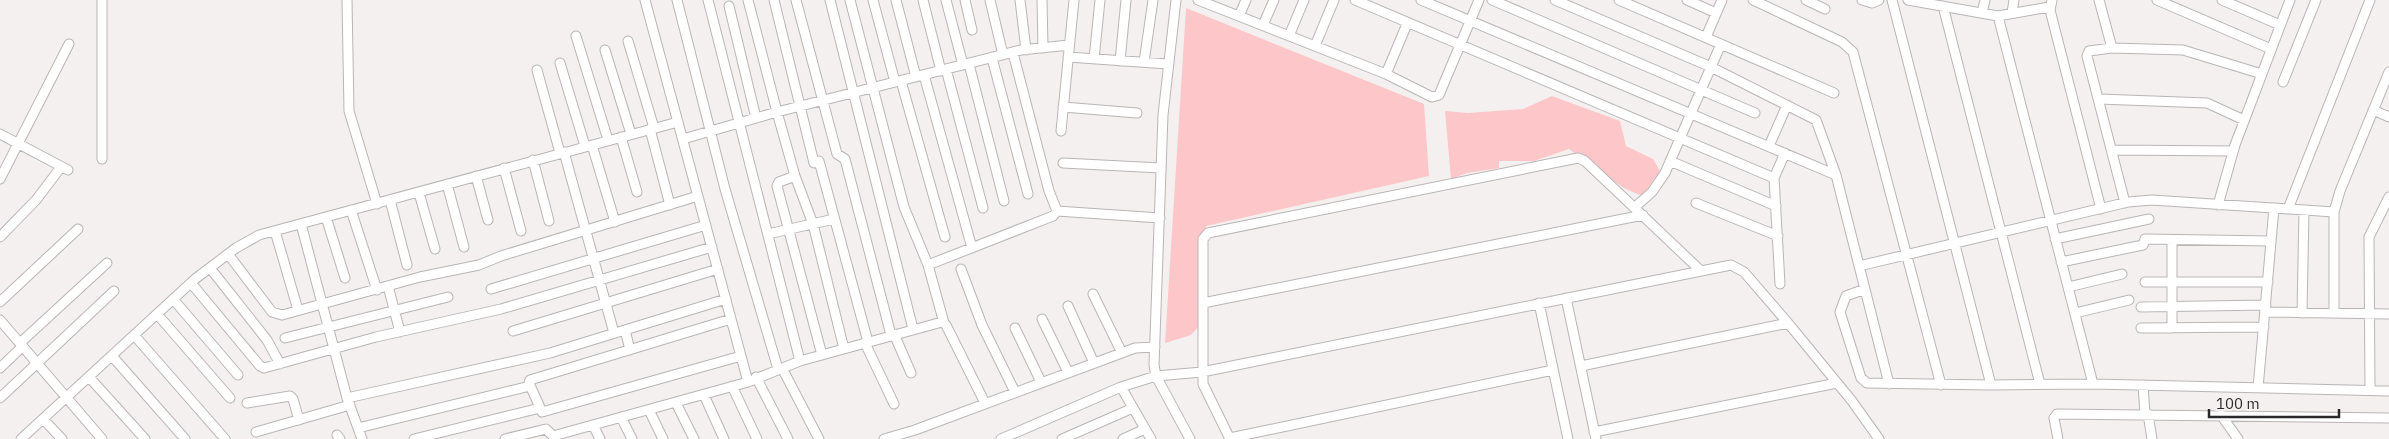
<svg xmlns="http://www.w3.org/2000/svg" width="2389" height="439" viewBox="0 0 2389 439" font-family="'IBM Plex Sans',sans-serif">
<rect width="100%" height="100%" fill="#f5f0f0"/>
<path fill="#fdc6c9" d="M1186,8L1424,104L1429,176L1206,226L1198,327L1191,335L1165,343Z
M1552,96L1620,121L1626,146L1653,159L1660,171L1642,196L1624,188L1569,149L1534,161H1499V168L1467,173L1451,179L1445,111L1468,113L1523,109Z"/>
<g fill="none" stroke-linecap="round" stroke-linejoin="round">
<g stroke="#bab5b5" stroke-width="11">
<path id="street" d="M347,0L349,111L377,204
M645,0L748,382
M677,0L725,189L778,369
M708,0L800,361
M748,0L777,112L795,176L813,224L844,349
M774,0L814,163L819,161L868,342
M796,0L837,154L845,159L891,335
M830,0L913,329
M850,0L904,207L928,265L944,323
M873,0L895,82
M896,0L916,77
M923,0L941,71
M946,0L963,65
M965,0L972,30
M990,0L1003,55
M1020,0L1026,50
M1042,0L1043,48
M1176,0L1163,115L1154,365L1156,376L1190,439
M1198,0L1386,74L1432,97L1439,95L1479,0
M1355,0L1774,178
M1421,0L1836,175
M1492,0L1755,113
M1555,0L1711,67L1816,120L1836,175L1889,384
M1619,0L1834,93
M1687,0L1716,13
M1753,0L1842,42L1853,52L1941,385
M1806,0L1825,9
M1862,0L1872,3L1879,0
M1892,0L1991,385
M1908,0L1998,16L2049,7
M2052,0L2050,10L2101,209
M2099,0L2112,48
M2157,0L2271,49
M2222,0L2280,25
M729,6L756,118
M1943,6L2040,384
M1982,13L1985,0
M2012,13L2014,0
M1239,16L1246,0
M1998,16L2093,384
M1263,25L1274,0
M576,36L608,140
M1289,36L1304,0
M1706,37L1722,0
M628,41L654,128
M1315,46L1334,0
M605,50L631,134
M1013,53L1049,191L1057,211
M1068,57L1168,64
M992,58L1028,194
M1094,59L1100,0
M1120,61L1126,0
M1144,62L1153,0
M560,63L585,146
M969,64L1004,201
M946,69L983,208
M537,70L560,153
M1386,74L1407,24
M924,75L972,248
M901,81L945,237
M2283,82L2316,0
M2099,99L2207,103L2244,120
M1063,107L1137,113
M2373,110L2389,117
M650,129L670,205
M1061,131L1074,0
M0,134L68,170
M621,137L637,192
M683,139L777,112L1021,50L1069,45
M592,145L615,222
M1769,146L1787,105
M2112,150L2233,151
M564,152L614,333
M102,159V0
M533,160L549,221
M1670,161L1776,206
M1063,163L1161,168
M504,168L521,231
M476,176L488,220
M795,176L779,182L777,186L822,355
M0,179L69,44
M447,184L464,247
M419,193L435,249
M390,200L407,265
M1696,203L1778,236
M2125,203L2087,56L2089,51L2112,48L2183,50L2262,74
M2218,205L2235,145L2290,0
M1635,207L1652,192L1665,173L1721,44
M2288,209L2370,0
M351,210L377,290
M326,217L345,278
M301,224L347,398L362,439
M275,231L298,310
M768,234L834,219
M0,237L36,200L61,167
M2055,239L2149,219
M228,254L272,312L282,315L420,277L479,265L501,256L698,196
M2061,262L2143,245L2145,239L2271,241
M928,265L1053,216L1057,211L1160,218
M1859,266L2128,202L2152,200L2334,212
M210,268L267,340L280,364
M961,269L982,325L1015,392
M2145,282H2268
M191,283L260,366L264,368L376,337L501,309L712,247
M1780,284L1774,178L1785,153
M388,286L400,332
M2068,287L2122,274
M491,289L706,225
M1865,289L1846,296L1840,312L1861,378L1867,383L1991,385L2093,384L2389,391
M1093,294L1122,353
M1566,298L1596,439
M173,299L238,375
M0,302L78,229
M1203,303L1643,215
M1539,303L1568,439
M1068,306L1094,363
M2141,307L2266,305
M2265,312L2389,314
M2075,313L2129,300
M2302,313L2304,210
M2334,313V212L2340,191L2389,72
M157,314L230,398
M731,319L530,380L529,383L542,412L741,356
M1042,319L1068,372
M0,320L102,439
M1015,328L1041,382
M2141,328L2264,327
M2172,328V240
M625,330L630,350
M513,331L718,269
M894,334L911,373
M134,335L225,439
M285,338L448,297
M20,343L107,263
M865,343L894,404
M112,356L185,439
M1581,366L1788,323
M0,368L23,346
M782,368L819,439
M89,377L145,439
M756,377L788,439
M2143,385L2145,414
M732,386L757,439
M1121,387L1151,439
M2258,388L2274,208
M2370,390L2369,237L2389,197
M704,395L724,439
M0,398L114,291
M347,398L550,353L726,299
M247,403L290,396L293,399L299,420
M676,403L694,439
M649,410L663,439
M2148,414L2152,439
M2221,415L2238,439
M621,417L632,439
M43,419L62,439
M593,425L600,439
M358,428L530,386
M256,432L350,405
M1594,432L1837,383
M337,435L340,439
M1230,438L1553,370
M21,439L195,279L236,248L259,235L678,122
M414,439L540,408
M505,439L546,429L553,436L748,382L800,361L942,322L946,325L985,403
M884,439L915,430L1135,348L1155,347
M1001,439L1121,387L1156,376L1202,372L1731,265L1744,272L1788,323L1852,401L1879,439
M1062,439L1133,408
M1123,439L1145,429
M1230,439L1203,384V239L1208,233L1578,158L1585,161L1700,270
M2058,439L2054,418L2057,414L2389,418"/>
</g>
<use href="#street" stroke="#fff" stroke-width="9"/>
</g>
<path d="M2209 409v8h130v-8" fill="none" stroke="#2b2929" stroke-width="2.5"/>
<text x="2216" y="409" font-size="15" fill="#2b2929" stroke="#f5f0f0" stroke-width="4" paint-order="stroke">100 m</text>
</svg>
